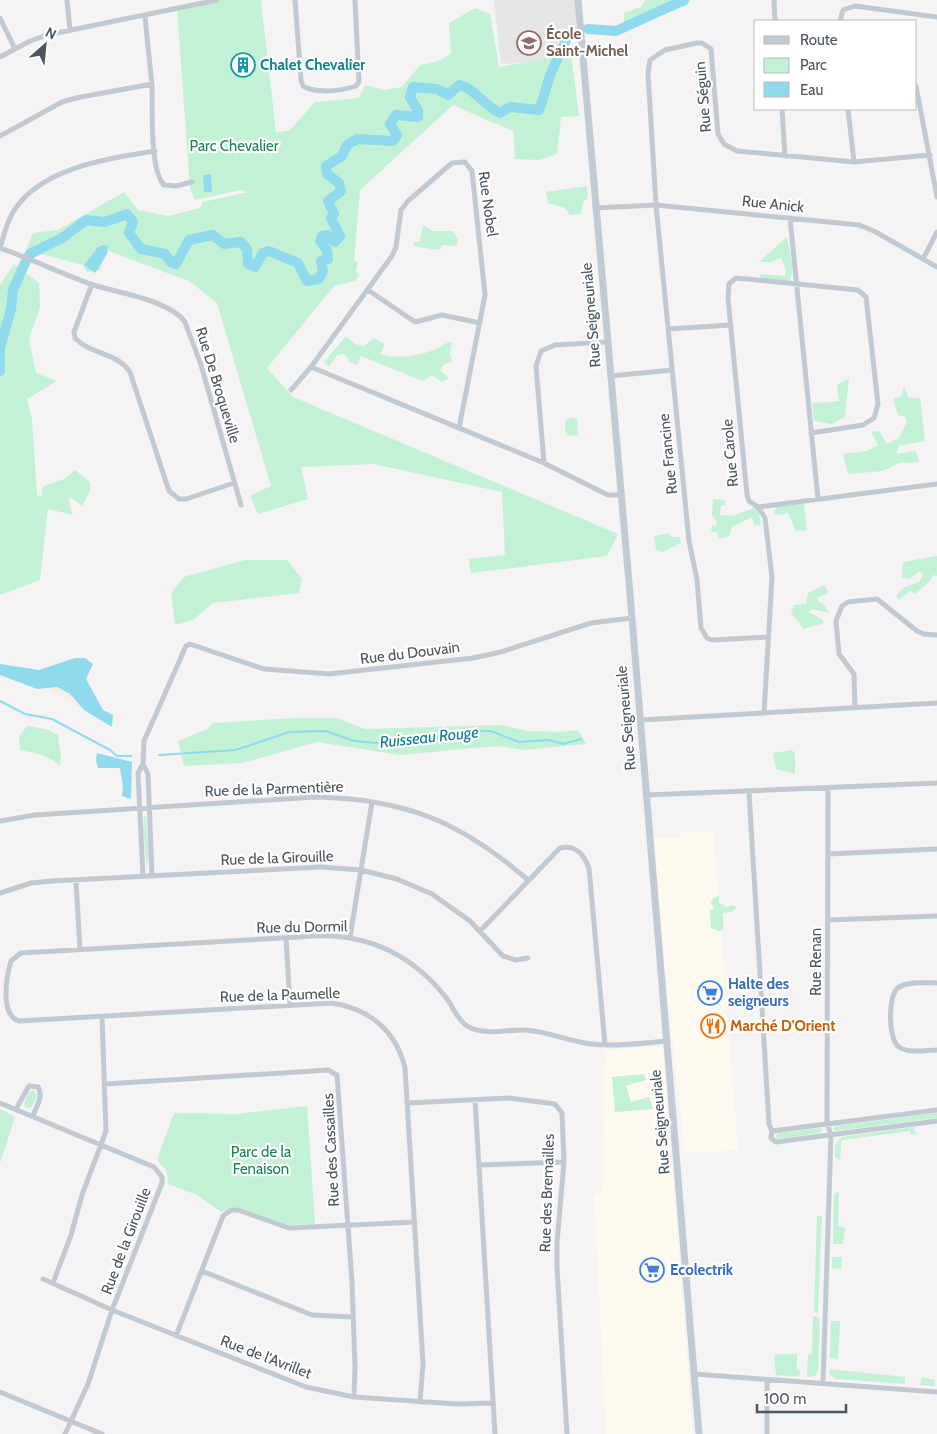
<svg xmlns="http://www.w3.org/2000/svg" width="937" height="1434" viewBox="0 0 937 1434" font-family="Cabin,sans-serif">
<rect width="100%" height="100%" fill="#f5f3f3"/>
<path fill="#fdf9ef" d="M713,831L738,1150L685,1153L650,838H678L683,832Z
M663,1046L693,1434H606L594,1194H603L605,1050Z"/>
<path fill="#e6e4e5" d="M494,0H578L580,29H566L554,56L533,62L501,64Z"/>
<path fill="#c3f1d5" d="M217,0H261L276,133L290,130L315,102L359,98L365,85L384,90L402,87L420,65L436,62L451,54L449,23L475,8L490,14L499,67L571,54L579,116L561,117L557,154L540,160L515,159L513,131L453,105L360,190L354,260L358,262L356,271L359,275L355,281L334,286L267,368L293,397L618,534L607,556L471,573L469,559L505,555L502,492L374,464L301,467L308,499L258,514L250,496L271,486L217,303L189,281L106,250L100,270L87,272L83,265L26,250L33,233L58,230L124,192L138,210L168,216L200,208L203,202L248,192L241,190L195,200L190,188L177,9Z
M645,0H691L686,6L628,28L624,23V13L641,7Z
M587,186L588,198L583,202L581,214L570,215L565,208L548,203L546,192Z
M423,225L433,231H453L458,240L456,246L442,245L439,250L413,246L415,242L420,241Z
M787,237C789,252 798,273 786,285L761,281L760,274L785,276L786,270L781,258L772,262H759Z
M14,264L39,283L40,307L29,339L36,373L57,381L27,399L32,419L37,495L42,497V487L64,479L75,470L90,482V491L82,506L70,497L69,504L73,515L48,509L40,580L0,595V285Z
M346,336L355,344L364,346L374,338L385,344L380,354C396,359 416,356 431,351C439,349 444,342 452,342L450,354L452,361L443,365L440,370L449,378L442,382L432,375L423,381L361,356L357,365L348,361L349,359L344,354L337,355L329,367L324,362Z
M849,378L845,417L832,424L814,421L812,403L839,401L837,385Z
M904,387L909,398H920L925,441L899,446L896,454L916,451L919,462L899,463L883,471L848,474L843,454L867,451L878,445L871,432L879,431L887,444L899,438L907,422L905,417L898,415L893,399L901,396Z
M570,417L577,419L578,435L569,436L565,430V421Z
M713,499L725,500V505L721,506L720,515L733,516L758,506L761,526L754,525L752,517L732,527L729,536L719,539L717,532H711L712,526H716L717,522L712,515Z
M804,503L807,530L796,531L788,513L778,515L774,513L776,507Z
M669,533L671,537H680L681,543L663,552L656,550L654,536Z
M937,556V576L933,575L931,580L915,594L910,591L899,600L896,596L903,588L919,582L923,575L920,571L909,579L902,578L903,562Z
M245,560H287L302,579L299,593L213,603L193,620L175,625L171,593L184,577Z
M825,585L828,593L817,598L819,602L824,604L829,613L812,609L809,612L822,619L824,623L803,629L798,621L791,614L794,605L806,604L808,593Z
M296,718H337L365,729L501,725L528,731L561,732L578,730L586,744L523,750L498,746L400,755L317,742L242,763L184,766L178,741L207,729L213,723Z
M27,726L46,729L58,735L61,757L60,766C48,755 36,753 20,750L19,737Z
M792,750L795,754V774L776,769L773,753Z
M144,816L146,817L149,854L147,868L143,829Z
M719,896V903L726,907L733,905L737,908L732,912L723,913V930L719,931L711,928L710,910L714,908L711,903L713,898Z
M644,1074L646,1080L626,1086L631,1102L649,1097L653,1109L615,1112L612,1077Z
M33,1090L37,1095L32,1107L27,1108L24,1104L29,1092Z
M307,1106L315,1224L288,1225L237,1207L221,1212L197,1195L168,1184L167,1171L157,1160L174,1113L236,1114Z
M0,1109L15,1117L0,1163Z
M937,1113V1118L836,1131L833,1129L835,1126Z
M913,1127L917,1134L911,1135L910,1131L843,1140L841,1142L840,1160L835,1157V1145L842,1137Z
M820,1128L822,1130L820,1133L778,1139L775,1137L778,1133Z
M839,1191L838,1226L845,1228L843,1244H833L834,1194Z
M817,1216H822L818,1313L814,1312Z
M832,1257H842L841,1269L832,1268Z
M813,1316L820,1318L818,1370L815,1376L807,1377L808,1355L812,1354Z
M831,1321H840L838,1359L830,1358Z
M777,1354H797V1369L800,1371L799,1377L776,1375L774,1356Z
M829,1369L905,1377V1384L836,1379L830,1375Z
M922,1377L935,1380V1386L920,1385Z"/>
<path fill="#f5f0e5" d="M57,687L70,694L84,710L48,689Z"/>
<path fill="#90daee" d="M211,174L212,192H204L203,175Z
M103,245L108,246L107,254L95,273L84,265L98,247Z
M75,658H85L93,664L86,679L103,710L113,715L112,727L84,710L70,694L57,687L37,689L0,675V664L39,670Z
M97,753L132,762L131,799L122,796L123,787L120,768H98L96,760Z"/>
<g fill="none" stroke-linecap="round" stroke-linejoin="round">
<path stroke="#90daee" stroke-width="2" d="M0,701L25,714L52,719L110,750L117,756H131
M159,755L236,750L289,732L326,731L354,741L389,744L461,736L478,731H491L519,742L548,740L563,744L581,739"/>
<path stroke="#90daee" stroke-width="10" d="M588,29L616,31L684,0
M0,371V348L11,309L13,290L25,263L30,254L62,238L86,220L105,222L127,214L133,222L129,233L141,249L165,254L171,262L176,264L189,240L213,235L224,244L241,242L247,249L248,264L255,267L263,253L269,251L298,263L307,281L319,279L323,271L321,261L328,259L327,250L320,241L322,236L327,235L335,242L340,236L331,218L334,214L328,201L341,191L339,183L327,174L326,166L342,156L347,145L357,139L393,141L397,135L390,124L396,115L418,117V111L410,97L413,87L437,89L448,95L459,85C475,88 485,107 500,113L510,107L539,110C545,96 547,80 554,66C559,55 565,46 568,34"/>
<path stroke="#c1cad2" stroke-width="5" d="M67,0L70,30
M295,0L301,80L303,86C317,94 341,91 356,86L359,82L355,0
M774,0L775,21
M145,16C147,40 150,63 152,86C153,110 149,168 164,185L176,186L192,182
M0,18L15,49
M840,21L843,10L855,6L937,17
M0,57L30,41L47,35L217,0
M916,86L937,197
M782,109L785,156
M848,109L854,162
M0,136L62,102L76,98L152,84
M595,208L656,205L859,225L874,231L937,267
M790,218L818,499
M0,248C32,259 62,274 93,285C119,293 169,300 185,322L201,365L241,505
M0,248C4,235 7,220 15,209C43,167 110,158 155,151
M923,259L937,232
M92,284L74,332L75,338C91,355 115,351 130,372L169,491L179,499H186L234,483
M368,290L415,322L442,315L480,323
M668,329L731,325
M311,367L544,463L608,495H621
M610,376L672,370
M291,390L311,367L392,256L396,247L401,210L408,201L452,163L465,162L472,171L485,295L459,428
M544,463L536,366L541,351L555,345L607,342
M758,507L937,484
M768,637L712,640L707,638L701,628L697,580L689,541L656,205L648,73L650,60L665,50L697,43H702L711,49L718,134L724,144L737,151L854,162L930,155
M855,707L854,674L839,654L836,621L842,606L848,602L877,599L917,631L924,634L937,635
M764,713L772,577L765,518L758,507L749,501L747,495L728,298L729,284L736,278L858,290L866,297L878,404L874,418L863,425L811,433
M640,720L937,703
M143,764L148,774L152,876
M749,792L769,1124L772,1131
M646,795L937,783
M0,821L35,815L316,797C406,799 461,822 528,880
M828,854L937,849
M143,876L138,773L143,764L144,741L186,646L190,644L264,669L329,674L473,658L501,652L591,623L632,618
M76,881L80,950
M0,893L31,883L52,881L321,867L361,870L397,879L432,894L470,921L503,956L516,960L528,958
M828,920L937,916
M480,931L560,848C576,844 584,855 589,868L605,1045
M350,937L372,802
M286,938L290,1005
M937,983C926,983 909,981 899,987C887,994 888,1040 899,1047C909,1054 926,1050 937,1050
M105,1084L328,1070L337,1075L352,1282L355,1367L354,1397
M475,1100L495,1434
M0,1103L154,1167L162,1177V1183L112,1310L88,1384L65,1434
M408,1103L509,1098L555,1104L562,1113L564,1162L557,1242V1267L567,1434
M16,1109L29,1086L38,1087C44,1096 36,1107 33,1116
M772,1131L771,1138L776,1142L937,1121
M772,1131L937,1110
M480,1165L564,1162
M202,1271L312,1315L351,1317
M43,1279L112,1310L306,1387L354,1397L457,1404L493,1403
M53,1283L71,1235L82,1195L106,1131L102,1017
M176,1336L223,1216L231,1210H238L289,1228L415,1222
M695,1374L937,1392
M823,1383L831,1135L827,1123L828,788
M0,1392L102,1434
M420,1402L423,1363L405,1068C396,1031 370,1009 332,1003L19,1021C0,1015 6,978 11,961L21,953L315,936C368,934 411,955 444,995C453,1005 457,1021 469,1027C486,1036 507,1029 525,1030C547,1031 570,1042 592,1044C616,1047 643,1043 668,1041
M767,1434V1380"/>
<path stroke="#c1cbd6" stroke-width="7" d="M578,0L630,594L699,1434"/>
</g>
<defs>
<g id="school-ring" transform="scale(1.25)"><circle r="9.5" fill="#fff" stroke="#8d6e63" stroke-width="1.5"/><path d="M0-5L7-2L0 1L-7-2ZM-4 1L0 2.5L4 1V4Q0 6-4 4Z" fill="#8d6e63"/></g>
<g id="building-ring" transform="scale(1.25)"><circle r="9.5" fill="#fff" stroke="#0f9aa8" stroke-width="1.5"/><path d="M-4-6H4V6H1V3H-1V6H-4ZM-2.5-4.3h1.7v1.8h-1.7ZM.8-4.3h1.7v1.8H.8ZM-2.5-1h1.7V.8h-1.7ZM.8-1h1.7V.8H.8Z" fill="#0f9aa8"/></g>
<g id="supermarket-ring" transform="scale(1.25)"><circle r="9.5" fill="#fff" stroke="#3f7fe0" stroke-width="1.5"/><path d="M-6-5.5h2.5l.6 2H6L4.5 2H-2.5L-4.4-4H-6ZM-1.5 3.2a1.3 1.3 0 1 0 .1 0ZM3 3.2a1.3 1.3 0 1 0 .1 0Z" fill="#3f7fe0"/></g>
<g id="restaurant-ring" transform="scale(1.25)"><circle r="9.5" fill="#fff" stroke="#e8710a" stroke-width="1.5"/><path d="M-5-6h1v4h1v-4h1v4h1v-4h1v5L-1.5 .5V6h-2V.5L-5-1ZM5-6V6H3V1.5H1.5Q1.5-4 5-6Z" fill="#e8710a"/></g>
</defs>
<g fill-rule="evenodd">
<use href="#school-ring" x="529" y="43"/>
<use href="#building-ring" x="243" y="65"/>
<use href="#supermarket-ring" x="710" y="993"/>
<use href="#restaurant-ring" x="713" y="1026"/>
<use href="#supermarket-ring" x="652" y="1270"/>
</g>
<g text-anchor="middle" dominant-baseline="central" stroke-width="4.5" stroke-linejoin="round" paint-order="stroke">
<g font-size="15" font-weight="bold" fill="#785e54" stroke="#fff" text-anchor="start">
<text x="546" y="34">École<tspan x="546" dy="17">Saint-Michel</tspan></text>
</g>
<g font-size="15" font-weight="bold" fill="#0d838f" stroke="#fff" text-anchor="start">
<text x="260" y="65">Chalet Chevalier</text>
</g>
<g font-size="15" fill="#4a5661" stroke="#fff">
<text transform="translate(703 97) rotate(-95)">Rue Séguin</text>
<text transform="translate(488 204) rotate(82)">Rue Nobel</text>
<text transform="translate(773 204) rotate(6)">Rue Anick</text>
<text transform="translate(591 315) rotate(-95)">Rue Seigneuriale</text>
<text transform="translate(218 385) rotate(73)">Rue De Broqueville</text>
<text transform="translate(730 453) rotate(-95)">Rue Carole</text>
<text transform="translate(668 454) rotate(-96)">Rue Francine</text>
<text transform="translate(410 653) rotate(-7)">Rue du Douvain</text>
<text transform="translate(626 718) rotate(-95)">Rue Seigneuriale</text>
<text transform="translate(274 789) rotate(-2)">Rue de la Parmentière</text>
<text transform="translate(277 858) rotate(-2)">Rue de la Girouille</text>
<text transform="translate(302 927) rotate(-1)">Rue du Dormil</text>
<text transform="translate(816 962) rotate(-90)">Rue Renan</text>
<text transform="translate(280 995) rotate(-2)">Rue de la Paumelle</text>
<text transform="translate(660 1122) rotate(-95)">Rue Seigneuriale</text>
<text transform="translate(331 1150) rotate(-93)">Rue des Cassailles</text>
<text transform="translate(547 1193) rotate(-88)">Rue des Bremailles</text>
<text transform="translate(126 1241) rotate(-69)">Rue de la Girouille</text>
<text transform="translate(266 1357) rotate(21)">Rue de l'Avrillet</text>
</g>
<g font-size="15" fill="#17864f" stroke="#fff">
<text x="234" y="146">Parc Chevalier</text>
<text x="261" y="1152">Parc de la<tspan x="261" dy="17">Fenaison</tspan></text>
</g>
<g font-size="15" font-weight="bold" fill="#366cbe" stroke="#fff" text-anchor="start">
<text x="728" y="984">Halte des<tspan x="728" dy="17">seigneurs</tspan></text>
<text x="670" y="1270">Ecolectrik</text>
</g>
<g font-size="15" font-weight="bold" fill="#c56008" stroke="#fff" text-anchor="start">
<text x="730" y="1026">Marché D'Orient</text>
</g>
<g font-size="16" font-style="italic" fill="#0c7c9b" stroke="#fff">
<text transform="translate(429 737) rotate(-6)">Ruisseau Rouge</text>
</g>
</g>
<rect x="754" y="20" width="162" height="90" fill="#ffffff" stroke="#b7bbc0"/>
<rect x="764" y="36" width="25" height="8" fill="#c1cbd6" stroke="#b7bbc0"/>
<text x="800" y="45" font-size="15" fill="#4a5661">Route</text>
<rect x="764" y="58" width="25" height="15" fill="#c3f1d5" stroke="#b7bbc0"/>
<text x="800" y="70" font-size="15" fill="#4a5661">Parc</text>
<rect x="764" y="82" width="25" height="15" fill="#90daee" stroke="#b7bbc0"/>
<text x="800" y="95" font-size="15" fill="#4a5661">Eau</text>
<g transform="translate(45 45) rotate(27)" stroke="#ffffff" stroke-width="4" paint-order="stroke">
<path d="M0-4L9 19L0 12L-9 19Z" fill="#4a5661"/>
<text y="-8" font-size="14" font-weight="bold" text-anchor="middle" fill="#4a5661">N</text>
</g>
<path d="M757 1404v8h89v-8" fill="none" stroke="#4a5661" stroke-width="2.5"/>
<text x="764" y="1404" font-size="15" fill="#4a5661" stroke="#ffffff" stroke-width="4" paint-order="stroke">100 m</text>
</svg>
